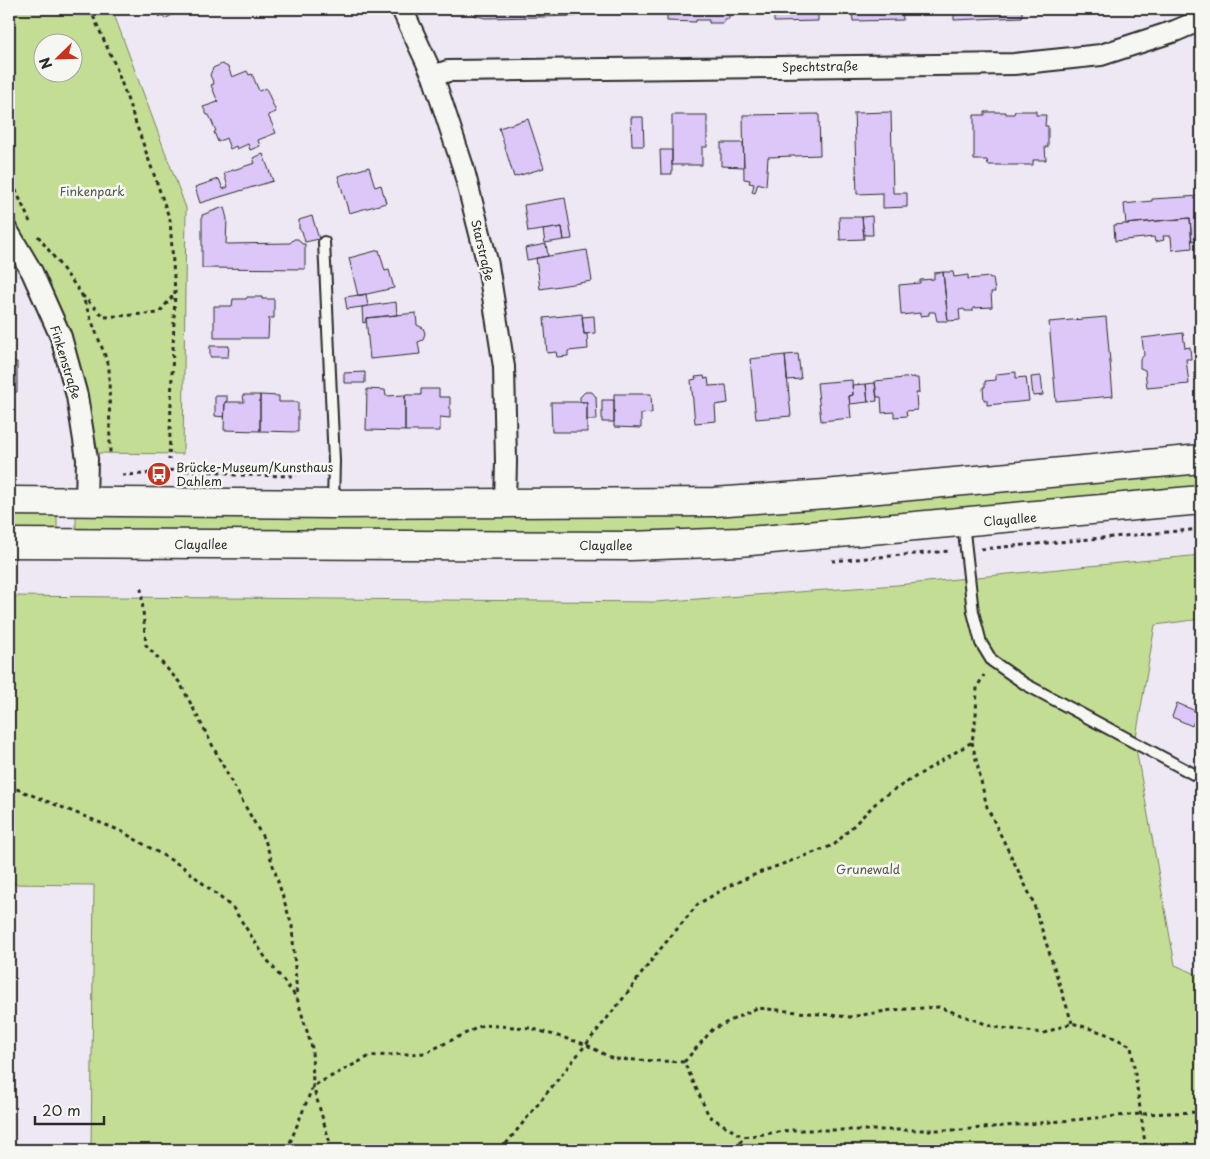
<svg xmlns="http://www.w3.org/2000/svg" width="1210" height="1159" viewBox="0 0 1210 1159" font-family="'Playpen Sans',sans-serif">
<rect width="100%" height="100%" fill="#eee8f4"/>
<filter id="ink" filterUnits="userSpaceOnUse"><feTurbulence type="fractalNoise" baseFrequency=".02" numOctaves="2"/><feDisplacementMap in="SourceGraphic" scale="10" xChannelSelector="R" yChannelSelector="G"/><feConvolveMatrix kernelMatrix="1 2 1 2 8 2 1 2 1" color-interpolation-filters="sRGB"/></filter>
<g filter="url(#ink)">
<path fill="#c3de94" stroke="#778460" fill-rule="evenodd" d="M9,9H112L186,208L183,454L96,453L87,395L69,330L41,268L9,210ZM42,42H72V72H42Z
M1201,471V490L828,525L659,534L76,531V511Z
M9,511H57V531H9Z
M1201,555V619L1155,625L1135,743L1175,965L1201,976V1150H91L94,885L9,884V596L655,602L897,585Z"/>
<path fill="#dcc7f8" stroke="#2b2b2b" d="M151,9H179L180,10L165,19L162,15L160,17L156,11L153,12Z
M465,9H539V17L485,18L474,15Z
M539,9H603L591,13L575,16L539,17Z
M667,9H729V19H724V23H709V20H696V22L667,21Z
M774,9H818V21L774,22Z
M852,9H902L903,20L853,21Z
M954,9H1022V17L954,20Z
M222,64L228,67L232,77L247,71L249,75L252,74L259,91L266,88L276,112L268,115L276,133L258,140L260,146L250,150L248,144L237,149L236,146L230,149L226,138L218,142L214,132L216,131L209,115H207L203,107L218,102L211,85L214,84L210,75L213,68Z
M1015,111H1036V115H1046L1045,126H1048V147H1045L1046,160H1033V165H988L987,160H974V115H985V112H1006V114H1014Z
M891,112L893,193H907V207L883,208V193L857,194L854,113Z
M819,114L820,155L768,157L766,186L758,183L755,193L752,192L754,184L749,183L750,180L744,179L743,115Z
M672,115H707V147H702V165H672Z
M631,117H643L644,146H632Z
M528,119L544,168L514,177L499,128Z
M721,143H743L744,167L721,166Z
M660,150H672V174H661Z
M263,154L273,181L200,203L195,187L219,179L223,189L228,187L224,173L255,163L253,158Z
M369,167L375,187L381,185L386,203L349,213L338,176Z
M1201,196V240L1192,241L1190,218L1126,224L1124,204L1152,201V199Z
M565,198L572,239L564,240L562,227L528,232L524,205Z
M224,207L227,219L226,244L290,243L294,239H298L302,244H305V269L202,268V215Z
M312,216L319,239L305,242L302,231L299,229V220Z
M872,216L873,235H864L862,217Z
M839,217H862L864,239L840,240Z
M1190,218L1192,248L1172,250L1171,236H1163L1164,240L1155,242L1154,237L1115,241L1114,225Z
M562,227L564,240L545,243L543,230Z
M546,244L548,256L527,260L525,248Z
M379,250L385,271L389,270L394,288L358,296L349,258Z
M587,250L592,281L540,289L536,258Z
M943,272L948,321H937L935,312H929V315L920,316V313L901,315L899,285L920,283V280L934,279V273Z
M943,272H953L954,277L968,275V279L990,277V278H993L995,292H991L992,307L973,308V311H965L964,309L959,310L960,320L948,321Z
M366,294L368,306L347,309L345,297Z
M247,297H262V299H274V318H269L268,338H214V306H232L233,299H246Z
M396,302L397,315L366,318V322L363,323L362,307Z
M416,313L417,325L423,328L425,333L423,340L418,342L420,354L370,359L366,318Z
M582,314L584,334H587L588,349L568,351V356L557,357L556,352L547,353L544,318Z
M594,316L595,333L584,334L582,317Z
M1106,317L1113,396L1056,401L1049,322Z
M1183,333L1185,348L1190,347L1191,359H1186L1189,384L1147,388L1145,370L1140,368V360L1144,355L1142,338Z
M210,346H229L228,357H210Z
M798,354L801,379L787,380L785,355Z
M785,355L791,416L756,419L750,359Z
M9,362H17V392H9Z
M365,372V383H344V373Z
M1016,372V378L1026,377L1029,401L987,405V400H984L983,387H985V381L996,380V374Z
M704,376L705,379L708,378L709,386L726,385L728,403L715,405L716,421L695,423L691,380L696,379L695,377Z
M1041,376L1043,395L1033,396L1031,377Z
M914,377L915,378H918L919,393H916L917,410L906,411L907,416L894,417V412L882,413L881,397H877L875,381Z
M852,380L853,395L849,396L851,418L821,421L817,383Z
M875,383L877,401L868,402L866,384Z
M866,384L868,402L850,404L849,396L853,395L852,385Z
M367,389L385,390L386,396L405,395V431L366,430Z
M421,389H439V397H450V418L440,417V431H405V395H421Z
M585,392H592L596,397L597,420H587V402H580V397Z
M614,394H651L652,413L641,414V428L614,427Z
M243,395H260V431L224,430L225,402H244Z
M260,395L279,396V402H298V432L260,431Z
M215,396H227V401L225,402L224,417L215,416Z
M602,400H614V422H602Z
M551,402H587V432H552Z
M1177,703L1198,712L1192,726L1172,717Z"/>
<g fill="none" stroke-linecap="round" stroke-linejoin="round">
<g stroke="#2b2b2b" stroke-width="14">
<path id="service" d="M324,242L334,461L333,503
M963,523L973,612L981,643L992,661L1025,684L1201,778"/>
</g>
<g stroke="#2b2b2b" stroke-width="24">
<path id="minor" d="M402,9L433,76L463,167L488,265L504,367L506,462L505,504
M433,76L448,71L1014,64L1101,55L1175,31L1201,20
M9,233L32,272L61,337L77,396L87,459L86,501"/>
</g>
<g stroke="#2b2b2b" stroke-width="31">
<path id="secondary" d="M9,501L333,504L714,502L825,494L1201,459
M9,543L630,546L739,542L1201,500"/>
</g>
<path stroke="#2b2b2b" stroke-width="3" stroke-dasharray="4 4" stroke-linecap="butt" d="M90,9L116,67L170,220L175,292L169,460
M9,175L30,222
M38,236L81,293L109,366L110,455
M82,295L104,317L159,313L175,293
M122,475L146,474L158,470L224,472L234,475L297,476
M981,549L1201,529
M832,561L950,551
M141,588L146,645L180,683L231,781L266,843L292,926L297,996
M972,742L987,807L1032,899L1072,1023
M1195,757L1201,745
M9,786L121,831L183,867L233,908L265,957L297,998L312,1048L313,1086L332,1150
M684,1062L713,1029L757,1008L850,1017L892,1010L939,1007L994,1027L1044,1033L1072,1023L1104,1033L1131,1046L1146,1150
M287,1150L313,1086L370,1056L425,1053L483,1025L530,1028L585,1044L613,1059L684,1062L709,1116L743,1137
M501,1150L625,996L657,953L698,904L731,885L761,872L834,845L881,798L972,742L976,716L977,687L984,675
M736,1150L743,1137L792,1130H960L1140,1114L1201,1112"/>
<use href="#service" stroke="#f6f6f2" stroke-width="10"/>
<use href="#minor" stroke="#f6f6f2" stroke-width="20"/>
<use href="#secondary" stroke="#f6f6f2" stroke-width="28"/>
</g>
</g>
<defs>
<g id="bus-disc" transform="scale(1.25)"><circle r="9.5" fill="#c8321e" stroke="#f6f6f2"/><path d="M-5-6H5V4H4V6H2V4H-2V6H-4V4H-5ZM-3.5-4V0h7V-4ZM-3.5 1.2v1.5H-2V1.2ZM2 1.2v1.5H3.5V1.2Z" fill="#fff"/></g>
</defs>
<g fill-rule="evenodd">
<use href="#bus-disc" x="159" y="474"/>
</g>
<g text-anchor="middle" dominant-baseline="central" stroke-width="5" stroke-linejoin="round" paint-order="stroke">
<g font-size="12" fill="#2b2b2b" stroke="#f6f6f2">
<text transform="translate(820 66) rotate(-1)">Spechtstraße</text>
<text transform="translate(483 250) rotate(77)">Starstraße</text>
<text transform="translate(66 362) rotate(73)">Finkenstraße</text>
<text transform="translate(1010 519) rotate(-5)">Clayallee</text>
<text x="201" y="544">Clayallee</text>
<text x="606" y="545">Clayallee</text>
</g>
<g font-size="12" fill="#515845" stroke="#f6f6f2">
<text x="92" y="191">Finkenpark</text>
<text x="868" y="869">Grunewald</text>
</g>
<g font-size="12" fill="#2b2b2b" stroke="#f6f6f2" text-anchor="start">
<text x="176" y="467">Brücke-Museum/Kunsthaus<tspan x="176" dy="14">Dahlem</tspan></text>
</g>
</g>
<rect width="1210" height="1159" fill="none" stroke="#f6f6f2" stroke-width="30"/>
<rect x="15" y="15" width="1180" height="1129" fill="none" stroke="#2b2b2b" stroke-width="2" filter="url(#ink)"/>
<g transform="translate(58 58) rotate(247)"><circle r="24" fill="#f6f6f2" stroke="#a5a5a2"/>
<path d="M0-4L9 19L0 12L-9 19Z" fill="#c8321e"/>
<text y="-8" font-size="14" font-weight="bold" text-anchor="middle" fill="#2b2b2b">N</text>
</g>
<path d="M35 1116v8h69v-8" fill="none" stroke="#2b2b2b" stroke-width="2.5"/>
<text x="42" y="1116" font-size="15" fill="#2b2b2b" stroke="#f6f6f2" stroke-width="4" paint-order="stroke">20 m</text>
</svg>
